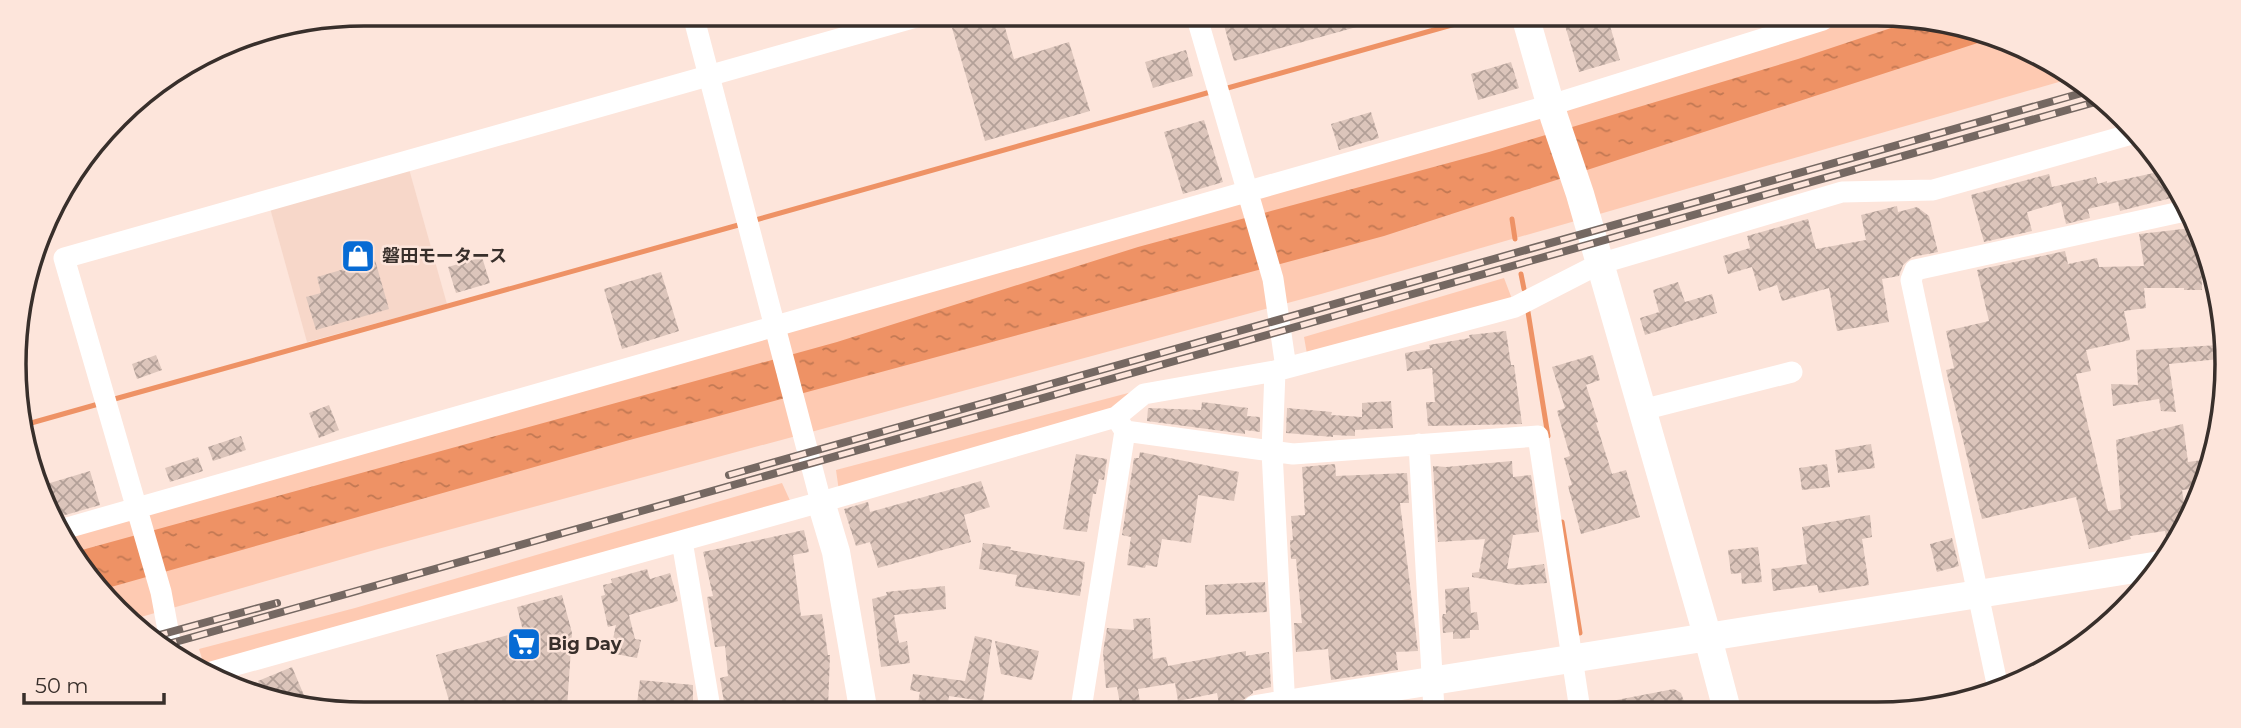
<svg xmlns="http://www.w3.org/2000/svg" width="2241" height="728" viewBox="0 0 2241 728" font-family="Montserrat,'Noto Sans JP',sans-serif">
<defs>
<pattern id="water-ripples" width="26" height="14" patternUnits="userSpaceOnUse" patternTransform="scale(1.75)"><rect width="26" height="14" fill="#ee9265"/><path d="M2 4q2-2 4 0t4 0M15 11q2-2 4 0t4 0" fill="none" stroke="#c27853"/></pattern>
<pattern id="building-cross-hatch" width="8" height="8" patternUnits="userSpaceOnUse" patternTransform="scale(1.75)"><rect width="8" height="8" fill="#dcc5bb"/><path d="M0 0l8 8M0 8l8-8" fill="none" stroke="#b3a098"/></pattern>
</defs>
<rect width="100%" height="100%" fill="#fde5db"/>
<path fill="#f7d7c9" d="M409,169L447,304L307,342L270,208Z"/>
<path fill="#fecab2" d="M1823,20L1946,21L2072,73L2076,77L1321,294L378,549L134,619L73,559L60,531Z
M1504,278L1512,299L1307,354L1304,337Z
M1132,392L1116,417L839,491L836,470Z
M782,483L792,505L204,665L199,649L355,608Z"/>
<path fill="url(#water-ripples)" d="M1912,21H1946L1990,39L1384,236L626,441L104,589L73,559L71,553L837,342L1138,247L1489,152L1798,59Z"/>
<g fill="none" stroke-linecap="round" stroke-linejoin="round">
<path stroke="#ee9265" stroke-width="5" d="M1224,89L1473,19
M1512,219L1515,239
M752,221L1214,91
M1521,274L1524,289
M1528,312L1548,436
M111,400L742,224
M24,425L102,403
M1562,522L1580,633"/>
</g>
<path fill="url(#building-cross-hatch)" d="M993,17H1002L1014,59L1069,42L1090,111L985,141L952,28Z
M1222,18H1371V23L1234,61Z
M1563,19H1608L1620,60L1579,72Z
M1186,50L1193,76L1153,88L1145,62Z
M1511,62L1519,88L1478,100L1471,74Z
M1371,112L1379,138L1339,150L1331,124Z
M1204,120L1223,182L1183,194L1164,132Z
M2168,170L2179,196L2120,211L2118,202L2088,209L2090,218L2066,224L2061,202L2027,212L2032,231L1984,242L1971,195L2049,174L2052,187L2096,177L2098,184L2107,181V183Z
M1897,206L1898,212L1917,207L1929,216L1938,252L1912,257L1903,265L1899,276L1882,279L1889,322L1837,331L1829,288L1782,301L1777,285L1759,291L1752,267L1728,274L1723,256L1750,248L1747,236L1808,219L1816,249L1866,240L1861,215Z
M2192,228L2201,249L2202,290H2184V288H2144L2146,308L2124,311L2130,340L2086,350L2091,371L2076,374L2108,511L2121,509L2116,440L2183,424L2188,462L2210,459L2199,488L2182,490L2187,520L2180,539L2167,541L2165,531L2130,536L2131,539L2089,549L2076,497L1982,519L1946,370L1954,368L1946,331L1989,321L1977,270L2065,251L2068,264L2097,258L2099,267L2144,266L2139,234Z
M482,257L490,283L456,293L448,267Z
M375,260L389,309L316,330L306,297L321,293L317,277Z
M661,272L679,331L622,349L604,289Z
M1678,282L1685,302L1712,294L1717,313L1645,335L1640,318L1659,312L1653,290Z
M1506,331L1511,365H1514L1522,424L1428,426L1426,402H1435L1432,368L1407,371L1405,353L1430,349L1429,345L1470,338L1469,335Z
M2219,345L2220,359L2169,364L2176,412L2161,411L2159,399L2113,406L2111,384L2138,385L2136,350Z
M156,355L162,370L137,379L132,364Z
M1593,355L1600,380L1586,385L1598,422L1596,423L1612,474L1626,470L1640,517L1581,534L1568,486L1572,485L1564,458L1570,456L1557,411L1565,408L1552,367Z
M1391,401L1393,428L1355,430V436L1333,435V437L1286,433L1287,408L1332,412L1331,415L1362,417V403Z
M1202,402L1248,408L1247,416L1260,417V432L1245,430V434L1147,421L1148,408L1201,410Z
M329,405L339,430L319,438L309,413Z
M241,436L246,450L213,461L208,447Z
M1871,444L1875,468L1838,473L1835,450Z
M1140,452L1239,472L1234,501L1198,495L1191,543L1162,539L1157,567L1146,565L1145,568L1127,565L1131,537L1122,535L1134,458H1139Z
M1076,454L1107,459L1104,480L1099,479L1096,494H1093L1087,532L1063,529Z
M198,457L203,471L170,482L165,468Z
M1512,461L1513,477L1531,475L1539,532L1513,535L1507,569L1544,564L1547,583L1518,585L1472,577V573L1479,572L1485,539L1438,542L1433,466L1446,467Z
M1335,464L1336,476L1407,473L1409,503H1400L1418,651L1396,652L1398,670L1331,680L1328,649L1296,652L1294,623H1302L1296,559H1291L1290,540H1293L1291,516L1305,515L1302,467Z
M1827,464L1830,487L1802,490L1799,468Z
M90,471L100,505L55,518L40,486Z
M981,481L990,507L964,515L971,542L878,568L870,542L856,546L844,509L868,502L870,512Z
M1870,515L1872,537L1862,539L1869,585L1819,593L1817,585L1773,591L1771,569L1807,564L1802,527Z
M804,530L809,552L793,555L801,616L822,614L828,655H830L828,708H725L720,678L728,676L725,646L715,647L707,597L713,596L703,552Z
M1952,538L1959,566L1937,572L1930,544Z
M983,543L1011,547L1010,550L1085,562L1080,596L1015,586L1017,575L979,569Z
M1758,547L1762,582L1742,584L1741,573L1731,574L1728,550Z
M647,569L650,579L670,573L678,601L629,615L635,639L641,640L637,658L610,653L616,625L608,627L601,596L605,595L603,585L612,583L611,579Z
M1265,582L1267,612L1206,615L1205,585Z
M945,586L946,609L894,615L899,643L907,641L910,663L881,667L872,599L887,595L886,592Z
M1469,587L1471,613L1477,612L1479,630H1470V638L1453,639V632L1443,633L1442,618L1443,614H1446L1445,589Z
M562,595L572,633L567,708H451L436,655L523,631L517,607Z
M1150,618L1153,659L1166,657L1168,666L1246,651V656L1269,652L1271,687L1253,691V693L1243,700L1219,704L1217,693L1178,701L1175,683L1138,689L1141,709H1121L1117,687L1106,688L1103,652L1107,628L1134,630L1133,619Z
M975,636L992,640L983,701L949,696L947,709H917L920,692L910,690L913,674L965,681Z
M995,641L1039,651L1032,680L1001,674Z
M292,667L309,707H295L263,694L258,681Z
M640,680L693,685V707L668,708L637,704Z
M1674,689L1681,693L1687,710H1602L1601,703Z"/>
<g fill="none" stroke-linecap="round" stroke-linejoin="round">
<path stroke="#fff" stroke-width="21" d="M693,15L821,502
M1197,18L1273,279L1286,368
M1275,371L1272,451L1285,709
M1642,410L1792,372
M1116,417L1125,431L1293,454L1538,436L1580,710
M1419,444L1434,710
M60,530L1551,105L1823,20
M682,541L710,708
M173,657L161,592L64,258L920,16
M211,672L821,502L1116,417L1144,394L1275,371L1515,307L1599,264L1842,192L1933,190L2132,134
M1998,688L1911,280L1915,270L2185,211
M1081,709L1125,431"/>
<path stroke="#fff" stroke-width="28" d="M1526,19L1554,117L1580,194L1708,638L1727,710
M821,502L836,552L863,708
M1256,709L2160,565"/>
<g stroke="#756862" stroke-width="8">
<path id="rail" d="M729,475L2089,91
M152,637L277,603
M161,646L2099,101"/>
</g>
<use href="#rail" stroke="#fde5db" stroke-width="5" stroke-dasharray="16" stroke-linecap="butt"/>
</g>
<defs>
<g id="shop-square" transform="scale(1.75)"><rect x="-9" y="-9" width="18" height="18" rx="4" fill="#076bd4" stroke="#fde5db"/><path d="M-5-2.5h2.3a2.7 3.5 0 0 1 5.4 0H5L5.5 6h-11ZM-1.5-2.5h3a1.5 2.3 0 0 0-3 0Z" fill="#fff"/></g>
<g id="supermarket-square" transform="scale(1.75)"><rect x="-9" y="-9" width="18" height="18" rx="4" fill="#076bd4" stroke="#fde5db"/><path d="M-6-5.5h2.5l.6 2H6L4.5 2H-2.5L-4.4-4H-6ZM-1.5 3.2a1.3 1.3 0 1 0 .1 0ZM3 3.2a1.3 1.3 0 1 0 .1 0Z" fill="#fff"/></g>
</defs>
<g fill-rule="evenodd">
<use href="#shop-square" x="358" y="256"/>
<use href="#supermarket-square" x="524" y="644"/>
</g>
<g text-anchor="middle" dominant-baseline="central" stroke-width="5" stroke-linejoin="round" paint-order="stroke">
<g font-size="18" font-weight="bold" fill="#382f2b" stroke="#fde5db" text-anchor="start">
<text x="382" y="256">磐田モータース</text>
<text x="548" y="644">Big Day</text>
</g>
</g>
<path d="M0 0H2241V728H0ZM364 26H1877A338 338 0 0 1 2215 364V364A338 338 0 0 1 1877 702H364A338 338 0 0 1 26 364V364A338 338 0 0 1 364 26Z" fill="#fde5db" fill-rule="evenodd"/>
<path fill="none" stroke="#382f2b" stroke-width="3.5" d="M364 26H1877A338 338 0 0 1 2215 364V364A338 338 0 0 1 1877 702H364A338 338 0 0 1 26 364V364A338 338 0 0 1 364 26Z"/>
<path d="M24 693v10h140v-10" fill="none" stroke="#382f2b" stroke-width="3.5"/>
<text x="35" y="693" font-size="21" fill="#382f2b" stroke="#fde5db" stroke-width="5" paint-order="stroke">50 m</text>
</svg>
